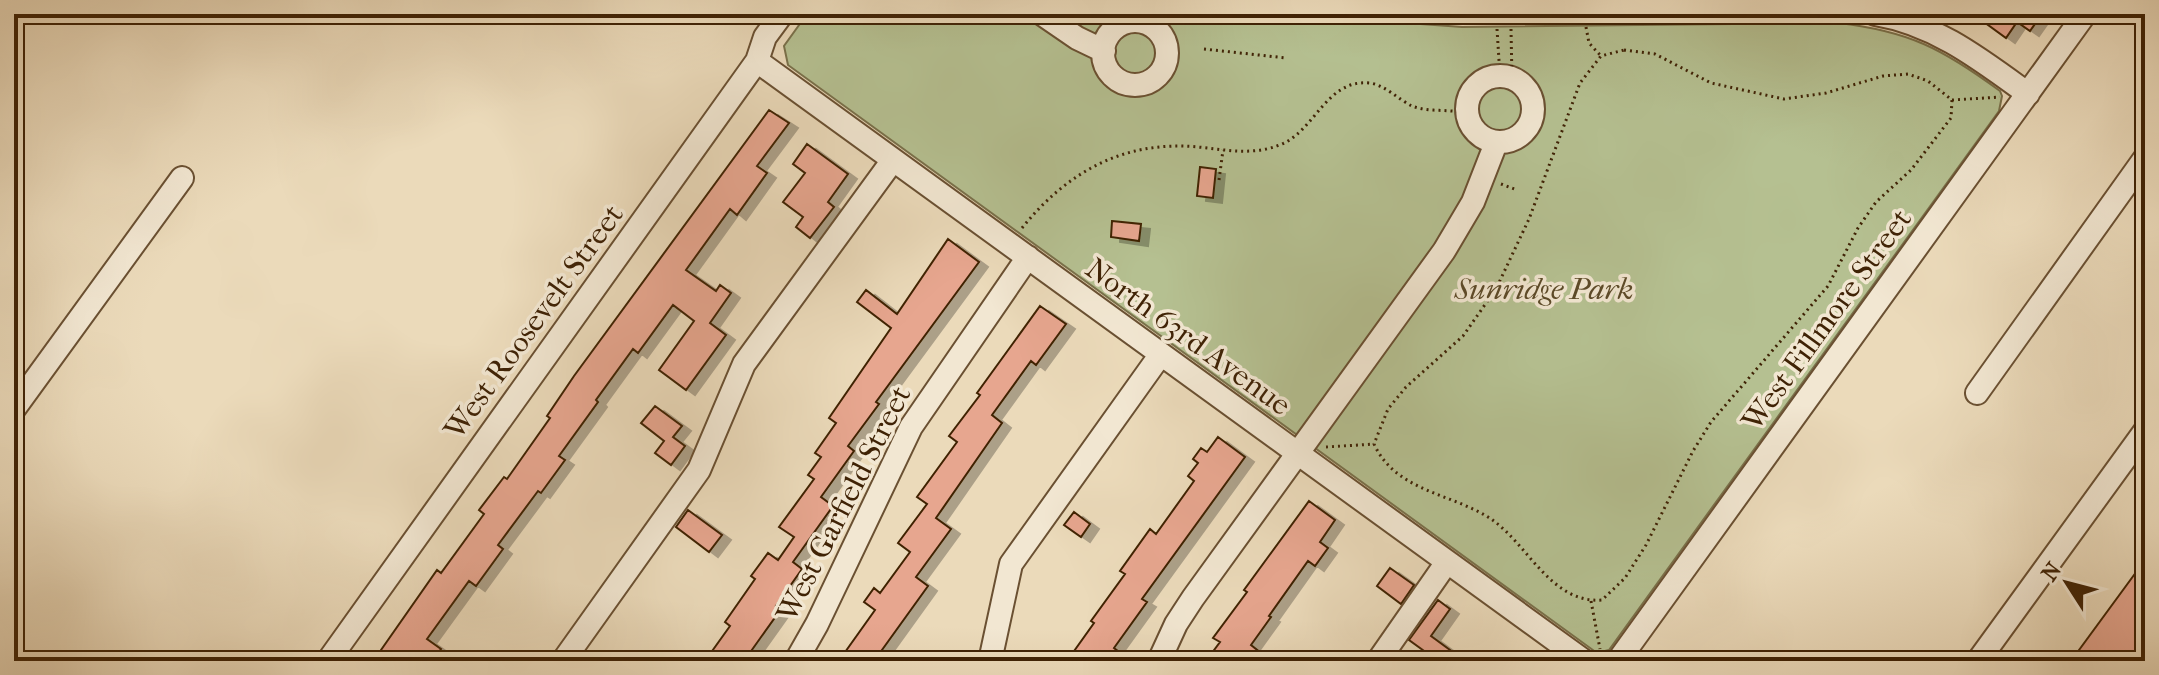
<svg xmlns="http://www.w3.org/2000/svg" width="2159" height="675" viewBox="0 0 2159 675" font-family="'IM FELL French Canon',serif">
<defs>
<filter id="shadow"><feDropShadow dx="9" dy="5" stdDeviation="0" flood-color="#0004"/></filter>
</defs>
<rect width="100%" height="100%" fill="#ebdaba"/>
<filter id="stains"><feTurbulence type="fractalNoise" baseFrequency=".0025" numOctaves="4"/><feColorMatrix values="0 0 0 0 .2 0 0 0 0 .09 0 0 0 0 .02 0 0 0 .5 -.17"/></filter>
<radialGradient id="worn" r=".72"><stop offset=".6" stop-color="#630" stop-opacity="0"/><stop offset="1" stop-color="#630" stop-opacity=".3"/></radialGradient>
<path fill="#b5c091" stroke="#7a714b" stroke-width="2" d="M807,14H1379L1407,23L1462,27L1838,23C1909,31 1943,49 2000,91L2002,96L1999,111L1609,650L1597,653L788,65L784,46Z"/>
<path fill="#e7a68f" stroke="#3f2205" stroke-width="2" filter="url(#shadow)" d="M1973,14H2042L2030,31L2017,22L2006,38Z
M769,110L789,123L757,166L767,173L737,215L730,209L686,270L716,291L720,285L731,293L710,323L726,335L686,390L659,370L694,321L673,305L638,353L633,349L596,400L598,402L559,456L565,460L541,493L538,491L498,545L503,549L476,586L469,581L427,639L441,649L433,661L423,655L419,661H395L381,650L437,570L441,573L484,514L479,510L504,477L507,479L550,418L547,416L574,376Z
M807,144L848,174L828,202L834,207L810,238L796,227L803,217L783,202L805,173L793,164Z
M1200,167L1216,169L1213,198L1197,196Z
M1112,221L1141,224L1139,241L1111,237Z
M948,239L979,262L876,402L879,404L848,446L854,451L821,497L833,506L793,562L802,569L776,606L781,609L744,661H705L730,626L725,622L755,579L751,576L768,553L778,560L794,537L779,527L814,479L808,475L821,457L815,453L836,423L829,418L891,328L857,302L866,290L897,314Z
M1040,306L1066,324L1036,365L1031,361L992,415L1002,423L936,518L951,529L916,577L928,586L874,661H851L843,655L875,610L864,602L874,588L880,593L910,552L898,543L927,504L917,497L957,442L949,436L980,395L977,393Z
M655,406L682,426L673,437L685,446L671,465L655,453L664,441L641,423Z
M1218,437L1245,457L1142,599L1147,602L1114,648L1131,661H1067L1094,623L1091,621L1125,574L1120,571L1150,529L1156,534L1194,481L1188,476L1198,463L1193,459L1201,448L1207,452Z
M1309,501L1335,520L1320,542L1328,548L1315,566L1308,561L1269,616L1271,617L1251,645L1261,653L1255,661H1206L1220,642L1213,638L1247,592L1244,590Z
M688,510L722,535L709,552L676,527Z
M1074,512L1090,524L1081,537L1064,525Z
M2145,560V661H2071Z
M1390,568L1414,585L1401,604L1377,586Z
M1438,600L1450,609L1431,636L1465,661H1438L1409,640Z"/>
<g fill="none" stroke-linecap="round" stroke-linejoin="round">
<g stroke="#6a5032" stroke-width="26">
<path id="minor" d="M1042,14L1077,38L1104,51
M1875,14C1935,24 1980,59 2028,94
M1103 53a32 32 0 1 1 64 0a32 32 0 1 1-64 0Z
M757,61L1584,661
M1467 109a33 33 0 1 1 66 0a33 33 0 1 1-66 0Z
M1977,393L2145,158
M14,409L182,178
M328,661L757,61L765,37L782,14
M563,661L699,470L744,364L893,160
M796,661L817,624L911,427L1028,257
M990,661L1011,564L1161,354
M1159,661L1176,624L1193,598L1444,251L1473,202L1496,143
M1378,661L1447,562
M1618,661L2085,14
M1978,661L2145,431"/>
</g>
<path stroke="#3f2205" stroke-width="3" stroke-dasharray="2 4" stroke-linecap="butt" d="M1586,27L1589,43L1601,56
M1497,29L1500,76
M1511,29L1512,78
M1204,49L1286,58
M1624,50L1655,54L1711,83L1784,99L1826,93L1883,76L1908,74L1928,81L1952,100L1951,118L1911,170L1876,202L1858,228L1828,286L1711,422L1693,451L1646,545L1625,578L1602,600C1551,604 1528,544 1491,519C1452,493 1396,492 1374,444L1388,409L1406,387L1463,336L1496,289L1529,219L1580,83L1601,56Z
M1952,100L2000,97
M1219,180L1223,150
M1501,184L1517,190
M1022,228C1067,172 1124,140 1198,147C1227,150 1254,156 1282,144C1315,130 1327,79 1369,83C1384,84 1399,100 1412,106C1430,113 1449,108 1467,114
M1326,447L1374,444
M1591,601L1600,649"/>
<use href="#minor" stroke="#f2e7d2" stroke-width="22"/>
</g>
<g text-anchor="middle" dominant-baseline="central" stroke-width="7" stroke-linejoin="round" paint-order="stroke">
<g font-size="30" font-style="italic" fill="#5c4a28" stroke="#f2e7d2">
<text x="1544" y="289">Sunridge Park</text>
</g>
<g font-size="30" fill="#3f2205" stroke="#f2e7d2">
<text transform="translate(1827 320) rotate(-54)">West Fillmore Street</text>
<text transform="translate(534 322) rotate(-54)">West Roosevelt Street</text>
<text transform="translate(1188 337) rotate(36)">North 63rd Avenue</text>
<text transform="translate(844 504) rotate(-63)">West Garfield Street</text>
</g>
</g>
<rect width="2159" height="675" fill="none" stroke="#ebdaba" stroke-width="48"/>
<rect x="16" y="16" width="2127" height="643" fill="none" stroke="#3f2205" stroke-width="4"/>
<rect x="24" y="24" width="2111" height="627" fill="none" stroke="#3f2205" stroke-width="2"/>
<g transform="translate(2067 583) rotate(306)" stroke="#f2e7d2" stroke-width="6" paint-order="stroke">
<path d="M0-6L14 30L0 20L-14 30Z" fill="#3f2205"/>
<text y="-12" font-size="22" font-weight="bold" text-anchor="middle" fill="#3f2205">N</text>
</g>
<rect width="100%" height="100%" filter="url(#stains)"/>
<rect width="100%" height="100%" fill="url(#worn)"/>
</svg>
